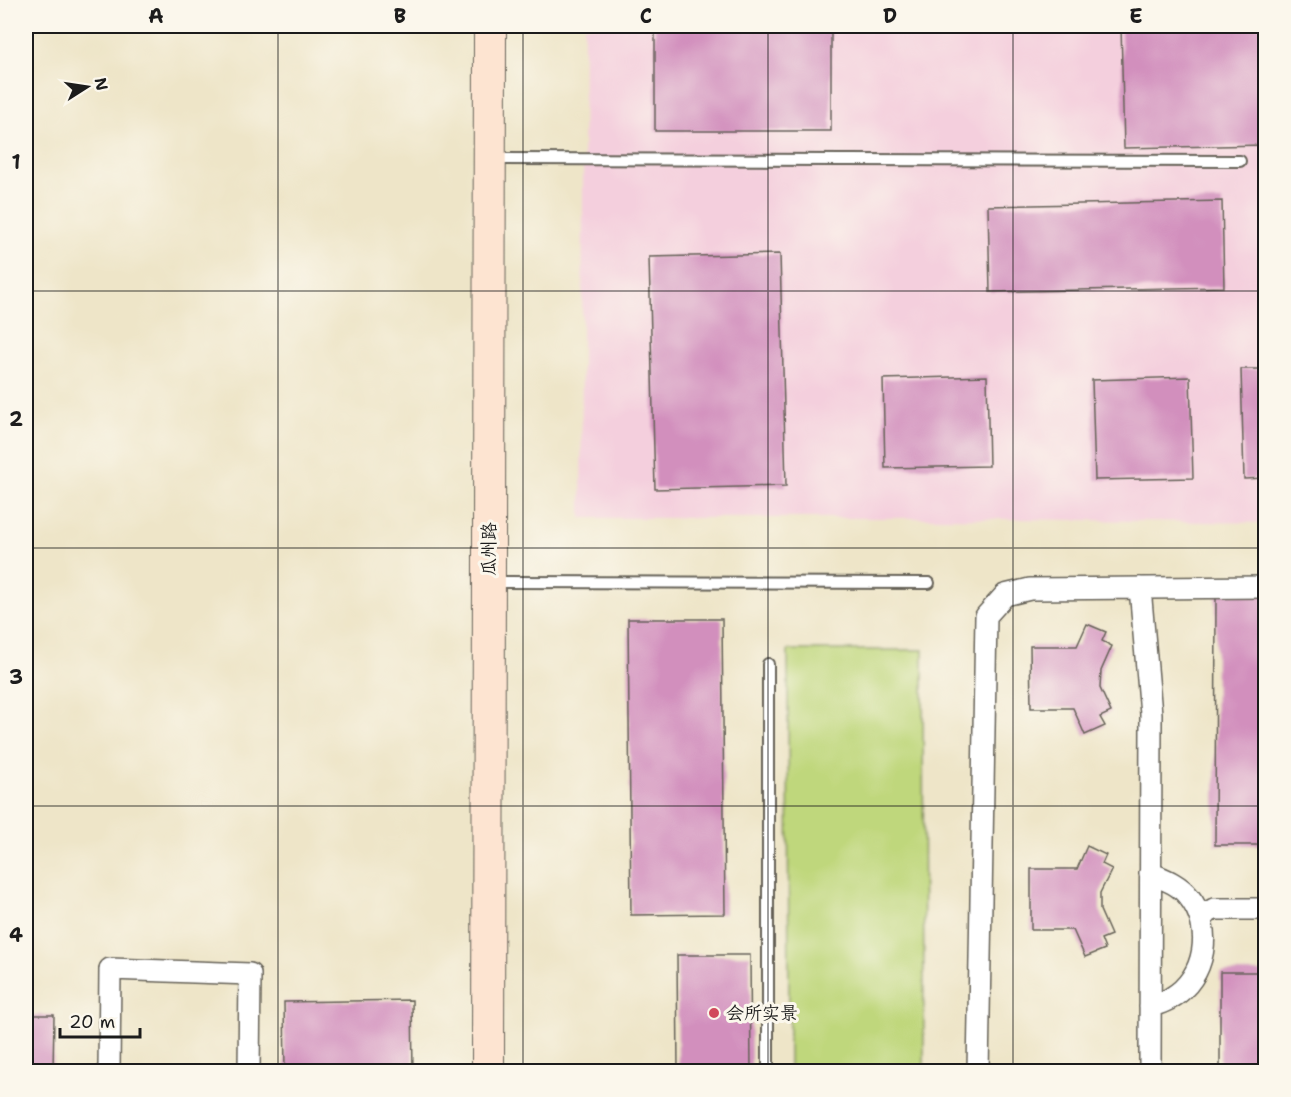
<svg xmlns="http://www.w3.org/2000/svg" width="1291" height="1097" viewBox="0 0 1291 1097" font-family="'Shantell Sans','LXGW WenKai TC',sans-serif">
<rect width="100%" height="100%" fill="#fbf7ec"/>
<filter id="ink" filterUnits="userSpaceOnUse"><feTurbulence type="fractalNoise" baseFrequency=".0167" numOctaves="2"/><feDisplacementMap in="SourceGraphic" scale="12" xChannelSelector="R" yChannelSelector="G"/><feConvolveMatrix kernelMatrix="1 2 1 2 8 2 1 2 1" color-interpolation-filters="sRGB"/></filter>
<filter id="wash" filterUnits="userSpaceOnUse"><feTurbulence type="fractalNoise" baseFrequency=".008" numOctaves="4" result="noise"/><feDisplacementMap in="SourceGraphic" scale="24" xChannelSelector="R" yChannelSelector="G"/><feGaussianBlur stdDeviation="1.35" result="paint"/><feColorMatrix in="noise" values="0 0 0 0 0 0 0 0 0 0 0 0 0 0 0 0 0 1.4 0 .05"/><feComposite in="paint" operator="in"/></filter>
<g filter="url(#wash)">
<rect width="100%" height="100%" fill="#eee5c8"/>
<path fill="#f4cfdd" d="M584,26H1265V523L943,518H581Z"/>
<path fill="#bfd77b" stroke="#6e7a4c" stroke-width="1.5" d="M788,650H923L924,1071H789Z"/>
<g id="blocks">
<path fill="#d28fbd" d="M655,26H831V131H655Z
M1121,26H1261L1264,145L1124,148Z
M1222,201L1224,287L990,292L988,206Z
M780,254L786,486L655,489L649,257Z
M1241,369H1266V478L1244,479Z
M987,376L989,466L885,468L883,379Z
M1190,377L1193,478L1095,480L1092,380Z
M1216,593H1266V845H1215Z
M628,619H722L725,914L631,915Z
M1087,624L1106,632L1102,641L1112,646L1101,671L1100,688L1111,712L1100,717L1105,726L1085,735L1073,708H1031L1030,646H1077Z
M1087,846L1106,855L1102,864L1112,869L1100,893V910L1111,935L1101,939L1105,949L1085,957L1073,930H1031V869H1077Z
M677,955H750L751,1072H678Z
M1220,972H1266V1072H1220Z
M412,1000L413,1072H285L284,1002Z
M26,1015H54L53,1072H26Z"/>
</g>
</g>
<g filter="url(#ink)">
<use href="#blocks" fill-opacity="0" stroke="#666258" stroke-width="1.5"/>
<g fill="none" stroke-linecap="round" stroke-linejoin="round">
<g stroke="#666258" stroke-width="14">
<path id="lane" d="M493,159L1240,161
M493,582L929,583
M768,664V1072"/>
</g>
<g stroke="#666258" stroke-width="24">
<path id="street" d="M1140,588L1151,714L1150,1072
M1150,873C1164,879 1179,884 1189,897C1214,928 1206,978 1171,998C1165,1002 1157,1004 1150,1007
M1200,917L1214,909H1266
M109,1072L110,969L250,974L249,1072
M978,1072L986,616L1005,595L1030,589L1266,587"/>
</g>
<g stroke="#666258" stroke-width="34">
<path id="secondary" d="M488,1072L490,26"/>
</g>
<use href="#lane" stroke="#fff" stroke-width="10"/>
<use href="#street" stroke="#fff" stroke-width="21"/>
<use href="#secondary" stroke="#fde4d1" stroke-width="32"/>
</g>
</g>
<path fill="none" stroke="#1c1c1c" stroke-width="1.5" stroke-opacity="0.55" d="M278,26V1072M523,26V1072M768,26V1072M1013,26V1072M26,291H1266M26,548H1266M26,806H1266"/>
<circle fill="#d1495b" stroke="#fbf7ec" stroke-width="2" cx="714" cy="1013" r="6"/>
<g text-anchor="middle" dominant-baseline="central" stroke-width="6" stroke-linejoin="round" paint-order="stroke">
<g font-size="18" fill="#1c1c1c" stroke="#fbf7ec">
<text transform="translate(489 549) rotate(-90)">瓜州路</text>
</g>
<g font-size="18" fill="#1c1c1c" stroke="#fbf7ec" text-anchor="start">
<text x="726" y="1013">会所实景</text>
</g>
</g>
<rect width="1291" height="1097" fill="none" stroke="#fbf7ec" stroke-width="66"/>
<g transform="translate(87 87) rotate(78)" stroke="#fbf7ec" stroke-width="4.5" paint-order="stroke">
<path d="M0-4.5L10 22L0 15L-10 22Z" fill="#1c1c1c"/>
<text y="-9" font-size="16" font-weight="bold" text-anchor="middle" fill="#1c1c1c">N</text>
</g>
<path d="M60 1028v9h80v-9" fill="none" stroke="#1c1c1c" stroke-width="3"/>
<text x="69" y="1028" font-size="18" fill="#1c1c1c" stroke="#fbf7ec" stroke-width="4.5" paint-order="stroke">20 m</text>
<rect x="33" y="33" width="1225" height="1031" fill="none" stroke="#1c1c1c" stroke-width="2"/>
<g font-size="20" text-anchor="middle" font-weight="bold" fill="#1c1c1c">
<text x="156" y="23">A</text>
<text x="400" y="23">B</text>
<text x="646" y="23">C</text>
<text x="890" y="23">D</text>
<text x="1136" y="23">E</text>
<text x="16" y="169">1</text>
<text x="16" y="426">2</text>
<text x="16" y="684">3</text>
<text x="16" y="942">4</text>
</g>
</svg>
